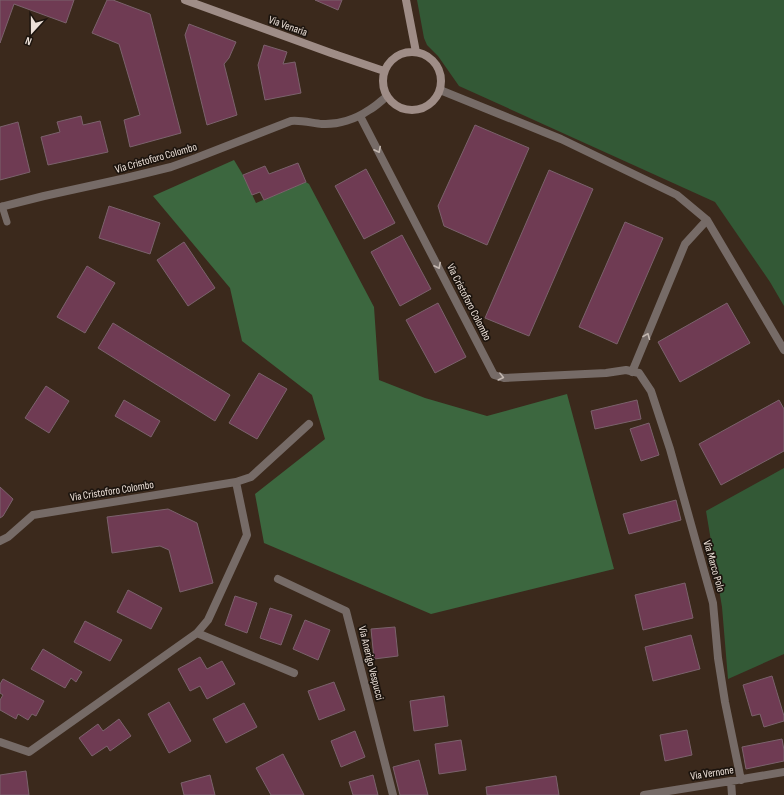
<svg xmlns="http://www.w3.org/2000/svg" width="784" height="795" viewBox="0 0 784 795" font-family="'Sofia Sans Condensed',sans-serif">
<rect width="100%" height="100%" fill="#3b291c"/>
<path fill="#335936" d="M417,0H784V306L770,282L715,202L459,86L438,56L427,45L424,38Z
M784,468V654L728,679L722,607L706,511Z"/>
<path fill="#3c673f" d="M234,160L243,175L256,203L306,182L309,184L374,307L379,380L425,398L487,416L567,394L614,569L431,614L264,543L255,494L325,439L312,395L242,341L230,288L153,196Z"/>
<path fill="#6f3b53" stroke="#7b626c" d="M0,0H74L66,23L14,4L0,43Z
M107,0H113L150,14L181,133L130,147L124,120L140,115L119,44L92,33Z
M315,0H342L338,10Z
M189,24L236,42L229,58L224,64L237,115L207,125L185,35Z
M264,45L287,52L283,64L295,62L301,93L265,100L258,65Z
M81,116L83,125L100,121L108,152L48,165L41,137L60,132L57,122Z
M18,122L30,172L0,180V127Z
M475,125L529,148L487,245L444,226L438,206Z
M298,163L306,182L264,200L260,192L252,195L243,175L265,166L269,174Z
M366,169L395,223L364,239L335,186Z
M549,170L593,189L529,336L485,318Z
M109,206L160,223L150,254L99,238Z
M625,222L663,238L617,344L579,327Z
M402,235L431,289L400,306L371,252Z
M184,242L215,288L188,306L157,260Z
M87,266L115,283L85,333L57,317Z
M438,303L466,357L435,373L406,320Z
M727,303L750,343L680,382L658,342Z
M113,323L230,395L215,421L98,348Z
M259,373L287,389L257,439L229,423Z
M46,386L69,401L49,433L25,418Z
M124,400L160,421L151,437L115,416Z
M637,400L641,419L595,429L591,411Z
M779,400L784,409V451L721,485L699,444Z
M649,423L659,455L641,461L630,429Z
M0,487L13,499L3,516L0,518Z
M676,500L681,520L629,534L623,514Z
M168,509L197,523L213,583L180,592L169,550L160,546L112,553L107,517Z
M685,583L693,618L643,630L635,595Z
M128,590L162,608L151,629L117,612Z
M235,596L257,603L247,633L225,625Z
M270,608L292,615L281,645L260,638Z
M305,620L330,630L318,660L293,649Z
M85,621L122,640L110,661L74,642Z
M395,627L398,656L374,659L371,629Z
M691,635L700,669L653,681L645,647Z
M43,649L82,672L76,682L71,678L65,688L31,669Z
M200,657L207,669L222,661L235,684L207,699L200,686L190,691L178,669Z
M772,676L784,716V721L764,727L760,714L752,716L743,685Z
M3,679L44,701L36,716L32,714L28,720L18,714L16,719L0,710V700L3,695L0,693V684Z
M334,682L345,710L319,720L308,691Z
M444,696L448,726L414,731L410,701Z
M169,702L191,741L169,753L148,714Z
M244,703L257,727L226,743L213,719Z
M119,719L131,736L110,751L107,746L92,756L79,738L98,724L103,731Z
M687,730L692,755L665,761L660,735Z
M355,731L365,757L341,767L331,741Z
M782,739L784,750V761L746,769L742,747Z
M461,740L466,770L439,774L435,744Z
M283,754L304,795H271L256,768Z
M419,760L428,795H400L393,767Z
M26,771L29,795H0V775Z
M210,775L215,795H184L181,783Z
M373,775L378,795H353L349,782Z
M556,776L559,795H487L486,787Z"/>
<g fill="none" stroke-linecap="round" stroke-linejoin="round">
<path stroke="#766b67" stroke-width="7" d="M2,206L7,222"/>
<path stroke="#766b67" stroke-width="8" d="M440,90L561,139L677,195L707,220L784,350
M360,116L494,375L504,378L606,373L626,370L639,373L651,391L670,449L713,603L718,658L725,702L741,780
M0,207L44,196L126,178L171,167L196,158L291,121C301,120 312,123 322,124C338,125 356,119 369,110C375,107 381,101 386,97
M632,372L685,244L707,220
M236,482L251,477L309,424
M0,541L8,537L33,515L236,482L247,535L208,620L197,633L29,752L0,742
M278,579L346,611L393,795
M197,633L294,673
M731,781L732,795
M644,795L731,781L784,772"/>
<path stroke="#9f8d87" stroke-width="8" d="M185,0L331,53L384,71
M406,0L416,52
M383 81a29 29 0 1 1 58 0a29 29 0 1 1-58 0Z"/>
</g>
<defs><path id="oneway-chevron" d="M-2-3.5L2.5 0L-2 3.5" fill="none" stroke-width="1.6" stroke-linecap="round" stroke-linejoin="round"/></defs>
<g stroke="#c3b7b0">
<use href="#oneway-chevron" transform="translate(378 150) rotate(63)"/>
<use href="#oneway-chevron" transform="translate(438 266) rotate(63)"/>
<use href="#oneway-chevron" transform="translate(647 336) rotate(-68)"/>
<use href="#oneway-chevron" transform="translate(501 377) rotate(14)"/>
</g>
<g text-anchor="middle" dominant-baseline="central" stroke-width="3.5" stroke-linejoin="round" paint-order="stroke">
<g font-size="11" fill="#ece0d8" stroke="#1c140e">
<text transform="translate(288 26) rotate(20)">Via Venaria</text>
<text transform="translate(156 158) rotate(-16)">Via Cristoforo Colombo</text>
<text transform="translate(469 302) rotate(63)">Via Cristoforo Colombo</text>
<text transform="translate(112 491) rotate(-9)">Via Cristoforo Colombo</text>
<text transform="translate(714 566) rotate(74)">Via Marco Polo</text>
<text transform="translate(371 663) rotate(76)">Via Anerigo Vespucci</text>
<text transform="translate(712 773) rotate(-9)">Via Vernone</text>
</g>
</g>
<g transform="translate(32 32) rotate(201)" stroke="#1c140e" stroke-width="3" paint-order="stroke">
<path d="M0-3L7 15L0 10L-7 15Z" fill="#ece0d8"/>
<text y="-6" font-size="11" font-weight="bold" text-anchor="middle" fill="#ece0d8">N</text>
</g>
</svg>
